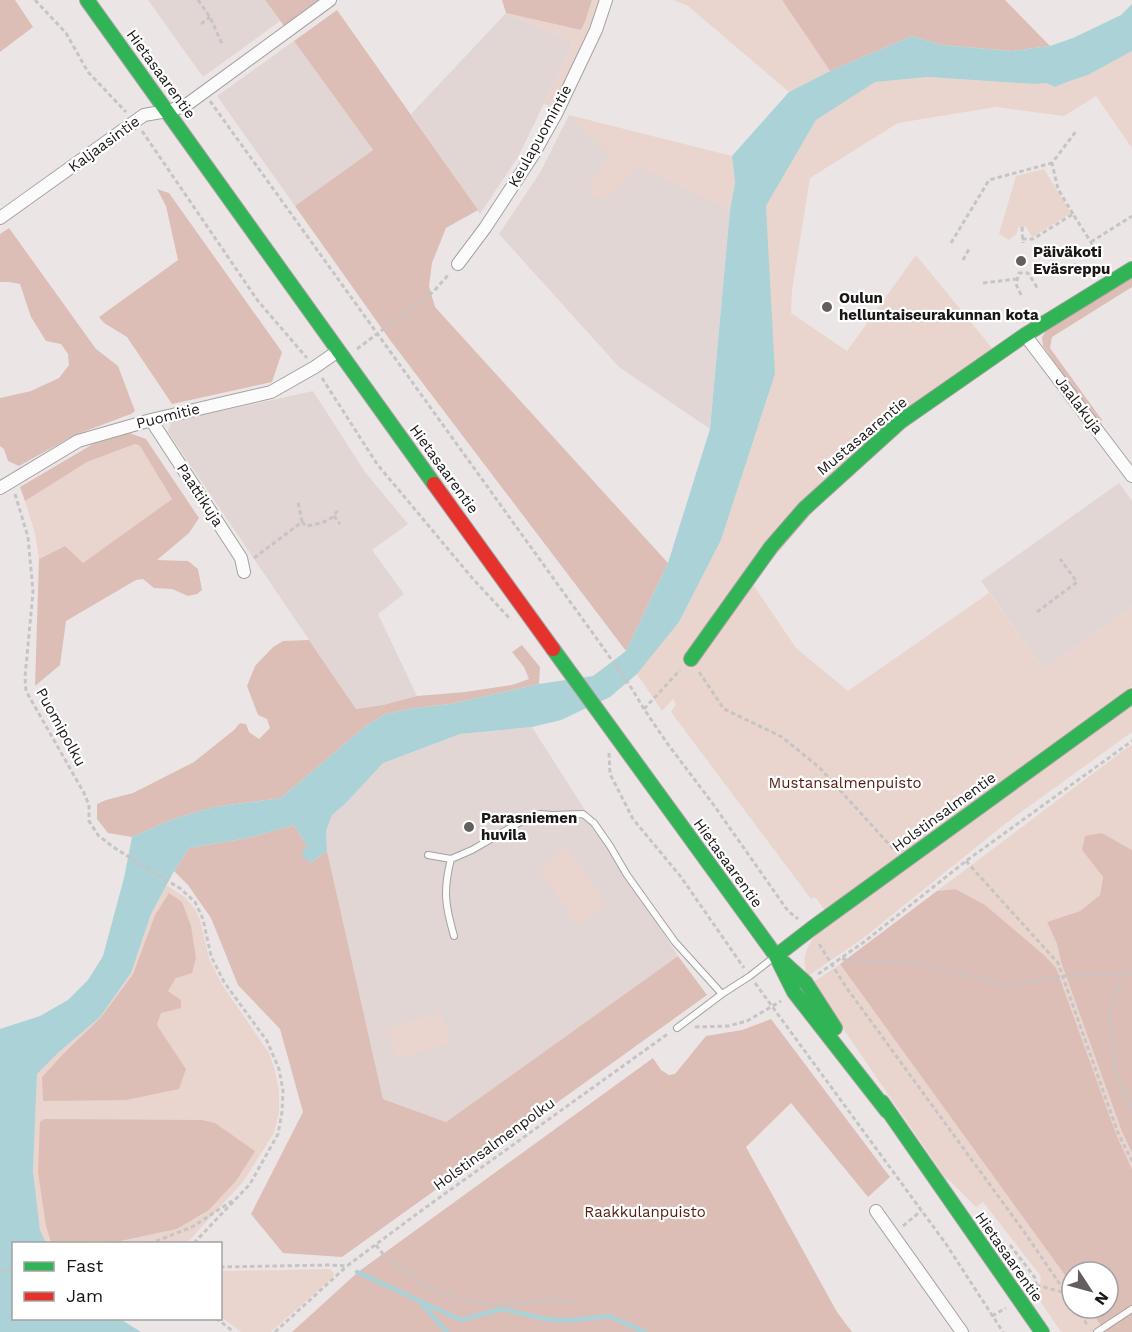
<svg xmlns="http://www.w3.org/2000/svg" width="1132" height="1332" viewBox="0 0 1132 1332" font-family="'Work Sans',sans-serif">
<rect width="100%" height="100%" fill="#ebe6e5"/>
<path fill="#e1d6d3" d="M148,0H265L280,21L203,77Z
M506,13L574,42L518,157L480,214L411,114Z
M294,41L373,150L295,206L217,96Z
M569,115L730,210L710,429L619,367L499,234L541,171Z
M313,391L365,472L408,524L372,550L404,594L378,614L417,696L383,705L356,709L168,432L171,422Z
M1119,483L1132,501V606L1044,670L981,581Z
M532,727L678,956L446,1122L383,1099L327,851L326,831L332,815L345,804L382,763L460,734Z"/>
<path fill="#ead4ce" fill-rule="evenodd" d="M592,0H600L588,32L553,107L544,104L574,42L506,13L581,30L585,22Z
M674,0H782L830,71L789,92L688,6Z
M1132,51V148L1096,96L1064,116L996,107L898,123L810,178L792,290L791,313L847,351L916,255L992,348L838,483L752,583L796,648L848,691L989,593L1044,670L1132,606V686L825,910L815,897L811,899L671,712L676,704L673,699L662,711L637,674L679,622L721,540L775,374L767,297L766,206L816,120L874,82L928,77L1035,84L1046,83L1055,87L1067,82L1088,75Z
M569,115L732,156L735,183L730,210L638,167L608,199L591,197L590,182L611,155Z
M1044,169L1071,213L1032,237L1026,227H1018L1017,233L1009,240L999,234L1016,176Z
M135,444L140,446L172,499L82,564L65,546L39,559L35,533L25,501L87,462Z
M1132,704V732L1010,820L862,939L808,976C800,960 807,945 818,932Z
M1132,744V850L1102,833L1082,850L1103,877L1100,895L1080,911L1047,922L1057,944L1061,962L1122,1132L1132,1153V1169L1116,1134L955,889L937,891Z
M567,848L607,905L578,925L538,868Z
M166,885L185,897L195,909L200,920L209,958L221,983L269,1053L275,1071L279,1091V1112L274,1133L243,1182L186,1244L82,1243L91,1241L116,1242L177,1229L209,1210L236,1181L46,1226L51,1243H46L40,1230L33,1171L37,1074L59,1052L100,1017L131,973L151,914ZM155,915L176,978L167,991L181,1000L161,1013L157,1025L186,1069L42,1077L64,1053L101,1017L133,974Z
M840,964L1072,1285V1308H1088L1106,1332H1061L1034,1292C1040,1287 1042,1283 1040,1275L983,1202L976,1207L949,1180L946,1179L812,983Z
M441,1012L451,1042L397,1059L387,1029Z
M330,1269L334,1273L333,1277L271,1332H241L221,1317V1271Z"/>
<path fill="#dcbeb7" d="M0,0H15L33,27L0,52Z
M265,0H321L284,26Z
M502,0H592L585,22L581,30L506,13Z
M782,0H1005L1050,46L1012,51L941,45L912,36L830,71Z
M337,10L478,210L446,228L432,263L429,286L435,307L668,563L626,651L390,340L295,206L373,150L294,41Z
M157,189L169,193L282,352L272,382L172,404L127,337L104,323L99,317L178,260L166,206Z
M9,228L96,349L118,366L135,411L131,414L75,435L19,466L8,461L4,449L0,446V398L31,391L59,378L69,365L68,354L61,344L46,341L31,317L20,284L9,282H0V234Z
M1132,275V287L1052,337L1050,348L1102,420L1099,422L1096,421L1043,346L1042,337L1051,324Z
M129,433L146,439L199,518L189,533L157,560L188,561L198,569L202,590L197,594L188,596L172,589L154,588L143,579L136,580L66,621L60,665L35,686L39,559L65,546L83,563L172,499L140,446L135,444L87,462L25,501L20,487L93,444Z
M309,640L356,709L383,705L417,696L465,692L512,685L529,679L524,667L512,652L522,645L540,667L539,684L451,704L414,708L386,714L367,725L281,798L214,807L173,819L132,837L108,833L97,819V804L106,800L133,793L194,762L234,730L240,723L246,724L249,732L259,739L270,728L267,719L258,715L247,686L255,666L273,647L283,641Z
M294,825L307,846L310,863L327,851L383,1099L446,1122L678,956L707,995L342,1257L283,1253L251,1214L303,1112L280,1029L238,985L211,918L188,885L174,871L189,848L248,838Z
M1102,833L1132,850V1153L1122,1132L1061,962L1057,944L1047,922L1080,911L1100,895L1103,877L1082,850L1085,836Z
M955,889L985,905L1045,956L1056,968L1116,1134L1132,1169V1332H1106L1088,1308H1108V1272H1072V1285L840,964L937,891Z
M169,893L182,902L191,926L196,958L192,973L176,978L168,991L181,1000V1008L161,1013L157,1025L186,1069L179,1089L126,1100L43,1101L42,1077L64,1053L101,1017L133,974L155,915Z
M771,1019L890,1177L868,1197L791,1103L746,1147L837,1312L852,1332H292L358,1272L653,1058L661,1070L669,1075L675,1074L706,1036L742,1030Z
M44,1119L202,1120L215,1123L255,1151L236,1181L209,1210L177,1229L116,1242L91,1241L82,1243H51L46,1226L38,1172L40,1122Z"/>
<path fill="#abd2d6" d="M1132,4V51L1088,75L1067,82L1055,87L1046,83L1035,84L928,77L875,82L816,120L766,206L775,374L721,540L679,622L637,674L610,697L561,720L532,727L460,734L383,763L345,804L332,815L326,831L327,851L310,863L301,854L307,846L294,825L248,838L189,848L174,871L151,914L131,973L100,1017L59,1052L37,1074L33,1171L40,1230L46,1243L14,1244V1318L120,1319L141,1332H0V1029L40,1016L68,1000L88,980L103,956L124,878L132,837L173,819L214,807L281,798L367,725L386,714L414,708L451,704L539,684L593,676L626,651L668,563L710,429L730,210L735,183L732,156L789,92L830,71L912,36L941,45L1012,51L1050,46L1073,38L1121,15Z"/>
<g fill="none" stroke-linecap="round" stroke-linejoin="round">
<path stroke="#abd2d6" stroke-width="4.5" d="M357,1272L461,1320L501,1309L551,1320H575L609,1316L645,1332
M421,1303L447,1332"/>
<g stroke="#a4a1a0" stroke-width="8">
<path id="lane" d="M428,855L451,859L472,850L529,817L540,814L552,815L583,814L594,823L610,846L627,875L675,942L722,994
M451,859C443,890 445,905 454,936
M677,1028L722,994L750,976L773,958
M1097,1332L1132,1309"/>
</g>
<g stroke="#a4a1a0" stroke-width="14">
<path id="street" d="M0,218L144,115L167,111L185,106L330,0
M458,264L485,228L533,155L557,112L596,30L606,0
M1025,335L1132,476
M151,420L241,558L244,572
M0,488L78,441L151,420L271,392L315,367L338,351
M876,1211L962,1332"/>
</g>
<g stroke="#a4a1a0" stroke-width="16">
<path id="fast" d="M87,0L434,484
M553,649L776,956L794,992L887,1111
M691,659L771,547L804,509L900,422L1025,335L1132,269
M776,956L811,929L1132,696
M784,963L806,983L835,1028
M882,1102L1042,1332"/>
</g>
<g stroke="#a4a1a0" stroke-width="16">
<path id="jam" d="M434,484L553,649"/>
</g>
<path stroke="#c6c5c4" stroke-width="3" stroke-dasharray="4.5 3" stroke-linecap="butt" d="M35,0L66,33L88,72L126,112
M198,0L210,17L222,44
M201,24L210,17
M210,101L602,646L632,689L644,709L667,743L713,804L788,911L798,919
M142,131L258,301L307,358
M1073,214L1058,189L1052,163L1077,130
M1022,227L1023,243
M1022,239H1033L1073,214L1094,247
M1091,242L1132,216
M951,243L989,180L1052,163
M963,260L969,249
M1067,270L1076,264
M983,283L1017,279
M1021,295L1016,284L1019,273H1028L1038,289
M357,349L434,291L449,274
M322,378L377,464L473,579L511,620
M15,494L28,537L33,592L25,677L26,691L84,793L89,805V821L98,835L113,847L181,889L195,902L203,919L211,956L224,982L267,1041L279,1069L283,1091L282,1112L278,1134L250,1184L193,1244
M334,516L340,524
M302,522L306,526C318,524 333,522 338,509
M254,558L302,522L298,502
M1037,612L1077,582L1060,559
M699,672L724,709L782,737L820,768L895,851
M644,709L680,670
M609,753L610,774L633,819L681,877L744,968
M966,861L1058,963L1118,1133L1132,1161
M819,944L846,987L1025,1233L1072,1302
M842,959L925,964L1006,986L1062,976L1123,974
M1132,972L1123,974L1110,1011L1115,1068L1132,1110
M818,974L864,942L966,861L1132,741
M755,983L946,1244L1003,1332
M695,1027L728,1026L747,1021L781,1001
M903,1226L921,1211
M149,1244L192,1227L232,1201
M376,1245L383,1254L425,1286L455,1297L472,1302L489,1304L524,1303L558,1299L578,1303
M1010,1245L1036,1279V1285L1030,1289
M220,1267L330,1265L347,1266L418,1213L669,1033
M0,1271L14,1269
M1036,1285L1066,1293
M1076,1308L1088,1326
M992,1316L1006,1308
M216,1318L234,1332
M275,1332L347,1266"/>
<use href="#lane" stroke="#fcfbfb" stroke-width="6"/>
<use href="#street" stroke="#fcfbfb" stroke-width="12"/>
<use href="#fast" stroke="#30b455" stroke-width="14"/>
<use href="#jam" stroke="#e5322d" stroke-width="14"/>
</g>
<g fill="#635f5e" stroke="#fff" stroke-width="2">
<circle cx="1021" cy="261" r="6"/>
<circle cx="827" cy="307" r="6"/>
<circle cx="469" cy="827" r="6"/>
</g>
<g text-anchor="middle" dominant-baseline="central" stroke-width="4.5" stroke-linejoin="round" paint-order="stroke">
<g font-size="15" fill="#1a1716" stroke="#fff">
<text transform="translate(161 74) rotate(54)">Hietasaarentie</text>
<text transform="translate(540 136) rotate(-61)">Keulapuomintie</text>
<text transform="translate(104 144) rotate(-36)">Kaljaasintie</text>
<text transform="translate(1079 405) rotate(53)">Jaalakuja</text>
<text transform="translate(168 416) rotate(-14)">Puomitie</text>
<text transform="translate(862 436) rotate(-40)">Mustasaarentie</text>
<text transform="translate(444 469) rotate(54)">Hietasaarentie</text>
<text transform="translate(200 495) rotate(57)">Paattikuja</text>
<text transform="translate(61 727) rotate(61)">Puomipolku</text>
<text transform="translate(944 812) rotate(-36)">Holstinsalmentie</text>
<text transform="translate(728 863) rotate(54)">Hietasaarentie</text>
<text transform="translate(494 1144) rotate(-36)">Holstinsalmenpolku</text>
<text transform="translate(1009 1257) rotate(55)">Hietasaarentie</text>
</g>
<g font-size="15" font-weight="bold" fill="#1a1716" stroke="#fff" text-anchor="start">
<text x="1033" y="252">Päiväkoti<tspan x="1033" dy="17">Eväsreppu</tspan></text>
<text x="839" y="298">Oulun<tspan x="839" dy="17">helluntaiseurakunnan kota</tspan></text>
<text x="481" y="818">Parasniemen<tspan x="481" dy="17">huvila</tspan></text>
</g>
<g font-size="15" fill="#561b0c" stroke="#fff">
<text x="845" y="783">Mustansalmenpuisto</text>
<text x="645" y="1212">Raakkulanpuisto</text>
</g>
</g>
<rect x="12" y="1242" width="210" height="78" fill="#ffffff" stroke="#a3a2a2" stroke-width="1.5"/>
<rect x="24" y="1262" width="30" height="9" fill="#30b455" stroke="#a3a2a2" stroke-width="1.5"/>
<text x="66" y="1272" font-size="18" fill="#1a1716">Fast</text>
<rect x="24" y="1292" width="30" height="9" fill="#e5322d" stroke="#a3a2a2" stroke-width="1.5"/>
<text x="66" y="1302" font-size="18" fill="#1a1716">Jam</text>
<g transform="translate(1090 1290) rotate(126)"><circle r="28" fill="#ffffff" stroke="#a3a2a2" stroke-width="1.5"/>
<path d="M0-4.5L10 22L0 15L-10 22Z" fill="#635f5e"/>
<text y="-9" font-size="16" font-weight="bold" text-anchor="middle" fill="#1a1716">N</text>
</g>
</svg>
